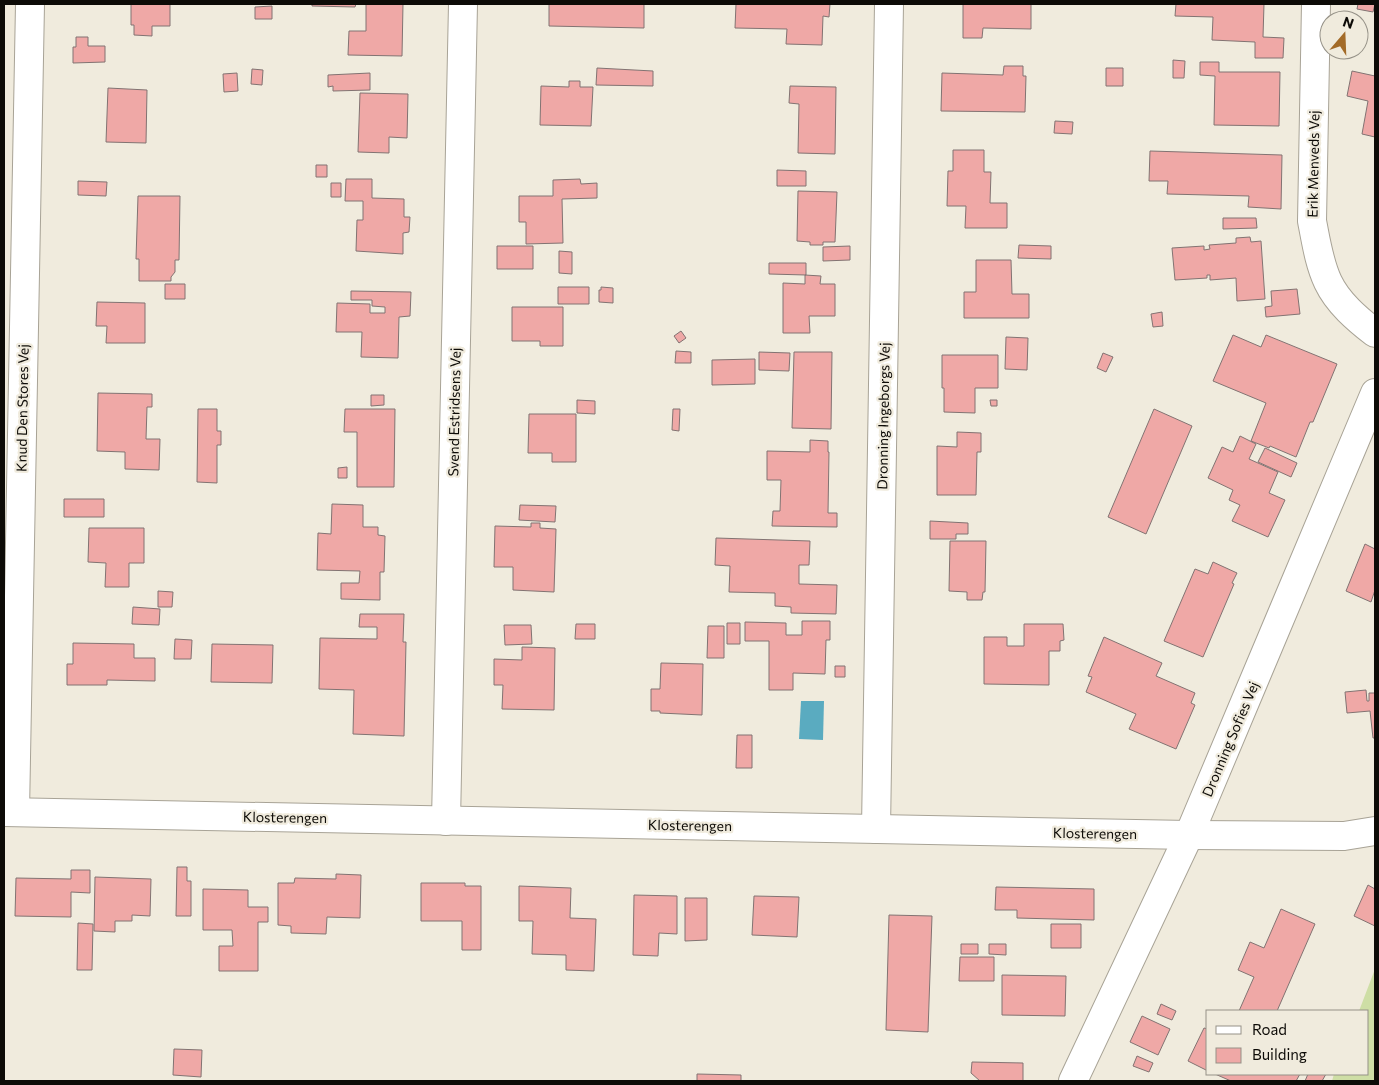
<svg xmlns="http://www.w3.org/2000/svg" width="1379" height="1085" viewBox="0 0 1379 1085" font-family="Commissioner,sans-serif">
<rect width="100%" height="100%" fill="#f0ebdd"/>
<path fill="#cedea5" d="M1375,969V1081H1332L1334,1074H1368V1011H1359Z"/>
<path fill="#5aabc0" d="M801,701H824L823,740L799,739Z"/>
<path fill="#efa8a6" stroke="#827372" d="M131,4H170V26H152V36L134,35V25H131Z
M312,4H356L355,7L312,6Z
M366,4H403L402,56L348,55L349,31H366Z
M549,4H644V28L549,26Z
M736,4H830L829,17L823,16L822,45L786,44L787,29L735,28Z
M963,4H1031V29L983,28L982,38H963Z
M1176,4H1264L1263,37L1284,38L1283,58H1255V42L1212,40L1213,17L1175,16Z
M1358,4H1375L1373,12L1357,9Z
M272,6V19H255V7Z
M76,37H88V46H105V62L73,63V47H76Z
M1173,60L1185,61L1184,78H1173Z
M1200,62H1219V72H1280L1279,126L1214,125L1215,76L1200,75Z
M1004,66H1023V76H1026L1025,112L941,111L942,73L1003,75Z
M597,68L653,71V86L596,85Z
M1106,68H1123V86H1106Z
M252,69L263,70L262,85L251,84Z
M1352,71L1375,76V137L1362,134L1368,101L1347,96Z
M237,73L238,91L224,92L223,74Z
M370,73V90L333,91V86L328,87V75Z
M569,81H580V87H593L591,126L540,125L541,86L569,87Z
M790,86L836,87L835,154L798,153L799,104L789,103Z
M108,88L147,90L146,143L106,142Z
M360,93L408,94L407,138L389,137V153L358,152Z
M1055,121L1073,122L1072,134L1054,133Z
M953,150H984V172H991L990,203H1007V228H965L966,206H947L948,171H953Z
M1150,151L1282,155L1281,209L1248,207L1249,196L1167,194L1168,181H1149Z
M316,165H327V177H316Z
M777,170L806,171V186H777Z
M346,179H372V198L404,199V217H410L409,232L403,233V254L356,251L357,220H363V201H345Z
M580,179L581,184L597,183V198L562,199L563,243L526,244V222H519V196H553V180Z
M78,181L107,182L106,196L78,195Z
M331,183H341V197H331Z
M798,191L837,192L835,242H823V245H810V242L797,241Z
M138,196H180L179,260H175V272L171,277V281H139V259H136Z
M1223,218H1256L1257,228L1223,229Z
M1250,237L1251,242L1261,241L1265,299L1237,301L1236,278L1210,280V275H1207V278L1175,280L1172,248L1204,246V250L1210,249L1209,245L1236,243V238Z
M1019,245L1051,246V259L1018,258Z
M497,246H533V269H497Z
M850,246V260L823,261V247Z
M559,251L572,252V274L559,273Z
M976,260H1011L1012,294H1029V318H964V292H976Z
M769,263H806V275L769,274Z
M805,275L821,276L820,284H835V316H809L810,333H783V283L805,284Z
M165,284H185V299H165Z
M558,287H589V304H558Z
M601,287L613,288V303L599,302V290H601Z
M1297,289L1300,314L1266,317L1265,307L1272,306L1271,291Z
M351,291L411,292L410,316L399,317L398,358L361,357L362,332H336L337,303L370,304V313H385V307L372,306V300H351Z
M97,302L145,303V343H106L107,326H96Z
M512,307H563V346H540V341H512Z
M1162,312L1163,326L1153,327L1151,314Z
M681,331L686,338L679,343L674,336Z
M1233,335L1261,347L1266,335L1337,364L1313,422H1310L1296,457L1270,446L1269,448L1251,441L1266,403L1213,381Z
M1006,337L1028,338L1027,370L1005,369Z
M676,351L691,352V363H675Z
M759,352L790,353L789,371L759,370Z
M794,352H832L831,429L792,428Z
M1103,353L1113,357L1106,372L1097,368Z
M942,355H998V388H975V413L944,412V388H942Z
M755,359V384L712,385V360Z
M98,393L152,394V407H147L146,439H160L159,470L125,469V452L97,451Z
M371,395H384V405L371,406Z
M577,400L595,401V414L577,413Z
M990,400H997V406H991Z
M198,409H217V431H221V445H217V483L197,482Z
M345,409H395L394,487H357V432H344Z
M673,409H680L679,431L672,430Z
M1154,409L1192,426L1146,534L1108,517Z
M529,414H576V462H552V453H528Z
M957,432L981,433V452H977L976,495H937V446L957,447Z
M1240,436L1256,444L1249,459L1278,472L1269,493L1285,500L1268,537L1232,521L1240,505L1229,500L1233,490L1208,478L1222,447L1233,452Z
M810,440L828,441V452H829L828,513H837V527L772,526L773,511H780L781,480H767V451L810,452Z
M1265,448L1297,463L1291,477L1258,462Z
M347,467V478H338V468Z
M64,499H104V517H64Z
M332,504L363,505V527H378V535L385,536L384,572H380V600L341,599V583H359L360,571L317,570L318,533L331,534Z
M520,505L556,506L555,522L519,520Z
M930,521L968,523V534H956V539H930Z
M531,523H540V528L556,529L554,592L513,590V567H494L495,526L531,527Z
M89,528H144V563H129V587H105L106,563L88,562Z
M716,538L810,541L809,565H799V584L837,585L836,614L791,613V607L775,606V593L729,592L730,566L715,565Z
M950,541H986L985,592H983L982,600H967V592L949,591Z
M1365,544L1375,549V590L1371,602L1346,591Z
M1213,562L1237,573L1232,583L1234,584L1203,657L1164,641L1195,569L1208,574Z
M158,591L173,592L172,607H158Z
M133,607L160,609L159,625L132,624Z
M360,614H404L403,642H406L404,736L353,734L354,690L319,689L320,638L377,639V627H359Z
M802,621H830V640H826L825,674L793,673V690H769V641H745V622L786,623V635H802Z
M727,623H740V644H727Z
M576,624H595V639H575Z
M1024,624H1063L1064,640L1060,641V651H1049V685L984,684V637H1007V646H1024Z
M504,625H531L532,644L505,645Z
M708,626H724V658H707Z
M1104,637L1162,663L1156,676L1195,693L1191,703L1195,705L1176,749L1129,729L1136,714L1086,692L1092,677L1088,676Z
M175,639L192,640L191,659H174Z
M73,643L134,644V658H155V681L107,680V685H67V664H73Z
M212,644L273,645L272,683L211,682Z
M522,647L555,648L554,710L502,709L503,685H494V659L522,660Z
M661,663L703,664L702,715L660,713V711H651V689H660Z
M835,666H845V677H835Z
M1366,690L1367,701H1369V693H1375V738H1373L1370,711L1347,713L1345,692Z
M737,735H752V768H736Z
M177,867H187V881H191V916H176Z
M71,870H90V893L71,892V917L15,916L16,878L71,879Z
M336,874L361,875L360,918L327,917L326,934L291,933V926L278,925V883H294L295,878L336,879Z
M95,877L151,879L150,916L132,915V921H115V932L94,931Z
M421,883H465V886H481V950H462V921H421Z
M1368,885L1375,889V926L1354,916Z
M519,886L571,888L570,918L596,919L594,971L566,970V955L532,954L533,921H519Z
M996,887L1094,889V920L1017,918V910H995Z
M203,889L248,890V907H268V922H258V971H219V946H233L232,930H203Z
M634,895L677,896V934L659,933L658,956L633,955Z
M754,896L799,897L797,937L752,935Z
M685,898H707V940L685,941Z
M1281,909L1315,924L1277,1011H1239L1254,977L1238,970L1250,942L1264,948Z
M889,915L932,916L928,1032L886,1030Z
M78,923L93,924L92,970H77Z
M1051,924H1081V948H1051Z
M961,944H978V954H961Z
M989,944H1006V955L989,954Z
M960,957H994V981H959Z
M1002,975L1066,976L1065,1016L1002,1015Z
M1161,1004L1176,1011L1172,1020L1157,1014Z
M1142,1016L1170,1029L1158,1055L1130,1042Z
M1204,1028L1208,1029V1071L1188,1061Z
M174,1049L202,1050L201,1077L173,1075Z
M1137,1056L1153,1063L1149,1072L1133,1066Z
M972,1062L1023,1063V1081H980L971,1073Z
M697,1074L741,1075V1081H697Z
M1215,1074H1300L1296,1081H1231Z
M1308,1074H1326L1322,1081H1305Z"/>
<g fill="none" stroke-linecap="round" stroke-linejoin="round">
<g stroke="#a8a396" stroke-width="30">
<path id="street" d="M1316,4L1312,221C1316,241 1319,263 1328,282C1338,303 1357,319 1375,333
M15,812L30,4
M446,821L463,4
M876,829L889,4
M1073,1081L1189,835L1375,393"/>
</g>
<g stroke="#a8a396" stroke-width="30">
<path id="secondary" d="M4,812L1189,835L1344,836L1375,831"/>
</g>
<use href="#street" stroke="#fff" stroke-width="28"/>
<use href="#secondary" stroke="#fff" stroke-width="28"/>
</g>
<g text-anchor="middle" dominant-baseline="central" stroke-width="4.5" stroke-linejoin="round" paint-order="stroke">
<g font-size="14" fill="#0d0b07" stroke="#f0ebdd">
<text transform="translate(1313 164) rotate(-89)">Erik Menveds Vej</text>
<text transform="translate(22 408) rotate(-89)">Knud Den Stores Vej</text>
<text transform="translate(454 412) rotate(-89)">Svend Estridsens Vej</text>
<text transform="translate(883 416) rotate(-89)">Dronning Ingeborgs Vej</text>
<text transform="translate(1230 739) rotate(-67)">Dronning Sofies Vej</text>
<text transform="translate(285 817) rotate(1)">Klosterengen</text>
<text transform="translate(690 825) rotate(1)">Klosterengen</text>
<text transform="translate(1095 833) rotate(1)">Klosterengen</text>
</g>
</g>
<rect width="1379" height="1085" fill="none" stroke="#0d0b07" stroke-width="10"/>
<rect x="1206" y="1010" width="162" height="65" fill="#f0ebdd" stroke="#959187"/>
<rect x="1216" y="1026" width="25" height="8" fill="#ffffff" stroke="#959187"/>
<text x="1252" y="1035" font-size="15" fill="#0d0b07">Road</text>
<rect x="1216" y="1048" width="25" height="15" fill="#efa8a6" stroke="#959187"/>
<text x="1252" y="1060" font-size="15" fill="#0d0b07">Building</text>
<g transform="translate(1344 35) rotate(19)"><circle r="24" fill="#f0ebdd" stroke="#959187"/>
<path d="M0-4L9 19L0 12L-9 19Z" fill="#a36b28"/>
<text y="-8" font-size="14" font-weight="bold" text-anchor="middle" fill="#0d0b07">N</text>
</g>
</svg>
